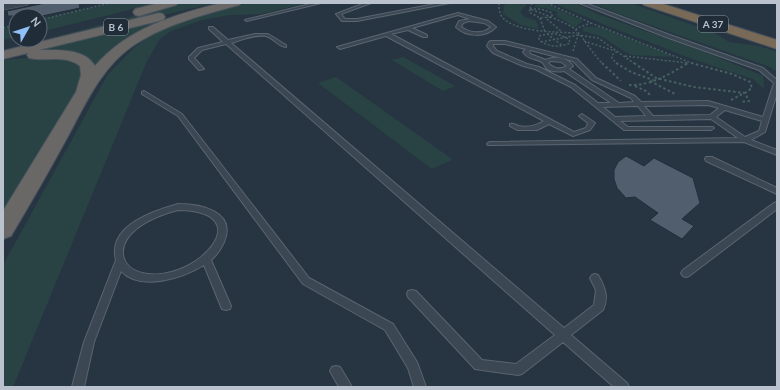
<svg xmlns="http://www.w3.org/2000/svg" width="780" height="390" viewBox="0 0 780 390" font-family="Lato,sans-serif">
<rect width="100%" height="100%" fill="#273543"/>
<path fill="#294344" d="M113,3H157L40,32V20Z
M182,3H216L3,51Z
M248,3H307L260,14L230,15L202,20L171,31L160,39L147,61L13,387H3V265L108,74L135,47L156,31L196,16Z
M437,3H457L381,18L376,15Z
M506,3H528L520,12L525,17L535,20L538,25V29L521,25L503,14L504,6Z
M536,3H544L583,21L575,27L557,16V12L544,8L534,7Z
M553,3H575L600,15L707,53L763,76L764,89L753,79L695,60L603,24Z
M592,3H630L713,32L729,42L760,46L777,52V72L770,67L619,14Z
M189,13L168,20L95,68L42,51L17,54Z
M16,26V37L3,40V29Z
M583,27H599L675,57L632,55L622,50L603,37L583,31Z
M46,56L63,58L78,65L82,74L77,90L3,212V60Z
M403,57L455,86L443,91L392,60Z
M336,77L452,159V160L432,169L318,83Z"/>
<path fill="#505e6e" stroke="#222e3a" d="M45,3H79L80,8L42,16H8L7,11Z
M626,156L644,166L654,158L693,178L700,203L682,219L694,226L682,239L650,220L658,213L635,197L626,198L617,188L614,179V170L618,162Z"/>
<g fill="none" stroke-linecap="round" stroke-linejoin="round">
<g stroke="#5a6570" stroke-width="2">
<path id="service" d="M314,3H321L247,21L245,20Z
M365,3H371L341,14L345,19H357L440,3H449L357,21H342L336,14Z
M579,3H585L670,35L763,68L777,80V93L765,132L751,140L777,150V155L744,142L488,145L487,144L488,143L490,142L738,138L711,119L620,121L628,127H713L714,128L711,130H624L571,87L535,69L523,66L493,53L487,46L489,42L491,41H505L577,59L596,78L635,96L641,102L708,101L763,117L774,83L759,70L666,37ZM493,44H505L526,49L523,52C529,61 536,57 543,63C544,64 545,66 546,68C551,72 558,72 564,71L611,103H598L575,85L539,67L527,64L497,51L493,46ZM530,50L573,61L592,80L631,98L634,102L619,103L569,69L573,66C567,57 554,56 546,60L530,54L529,52ZM550,61L561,62L567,66C560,70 554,69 548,63ZM708,105L719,108L710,115L653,116L644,106ZM638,106L646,116L615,117L603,107ZM725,110L762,121L759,131L745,137L716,117Z
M458,13L488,21L496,27C486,38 466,37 456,27L459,21L470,19L458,15L412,28L427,35V37H423L408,30L391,34L574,132L586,128L588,123L579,116L582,114L595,123L590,130L573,136L549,124L537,130H517L510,126V124C514,123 515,125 519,126C528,128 537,125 544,121L386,36L340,49L337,47ZM469,21L484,23L491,27C483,35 470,33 461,27L463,23Z
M209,27H213L228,40L255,34H268L286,45V47C278,47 274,38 266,36C255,34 241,40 231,43L564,328L594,305L596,290L590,278L592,275L595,274L598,275C605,287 609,297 603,310L571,335L627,383L629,387H614L563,342L522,374L518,375L475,369L408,297L407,294L408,291L412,290L416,291L482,360L516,364L555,335L226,44L202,50L194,58L204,69L199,70L189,59V57L198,48L223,42L209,29Z
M144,91L182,114L309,278L393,324L417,362L426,387H414L408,368L385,330L303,284L178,116L142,94V92Z
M706,157H712L777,188V194L706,161L705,159Z
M777,202V209L689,276L686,277L683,276L681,273L683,270L774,203Z
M178,204C200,204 237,211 224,242C221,249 217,255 211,260L231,306L230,309L226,310L222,309L204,265C183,278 141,292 121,271L94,342L84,387H72L84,342L116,260C107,226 153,211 178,204ZM178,210C260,211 199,280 148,274C121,271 115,248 134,231C146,220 163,214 178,210Z
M336,366L340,367L352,387H339L330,371L332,367Z"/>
</g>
<g stroke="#5a6570" stroke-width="1">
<path id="minor" d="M10,3H29L28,5L3,10V4Z"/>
</g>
<g stroke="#46525d" stroke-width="2">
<path id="trunk" d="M159,3H178L176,5L139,16L135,15L133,12L135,9Z
M221,3H241L239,5C203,15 166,24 134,45C101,67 85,105 67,138C49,171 30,204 11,236L3,239V211L76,92L81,75L80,66C65,54 46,62 29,58L27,55L28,53L3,59V51L159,13L163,14L165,17L163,20L39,50C57,50 85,48 95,66C128,28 174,15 221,3Z"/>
</g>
<g stroke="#46525d" stroke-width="2">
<path id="motorway" d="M642,3H660L777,40V49L644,5Z"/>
</g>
<path stroke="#476061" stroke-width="1.5" stroke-dasharray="2 2" stroke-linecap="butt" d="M499,3C499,6 499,10 500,13C507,33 559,32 577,33
M532,3L530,9C540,13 569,23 576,30C585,40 592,53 603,64
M547,3L591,23L694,64
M530,9H541L552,13V17L540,18L529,12Z
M540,18L545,32
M547,19L562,32
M40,20L110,3
M3,28L16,25
M576,30L577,28L591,23
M547,34H557L569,39L570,43C560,48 548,47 539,40V36Z
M547,34L563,46
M584,41L615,51
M541,42L578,35
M573,51L578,35L598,38L635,64
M625,56L688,63L687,64
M618,64L612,59V55L618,51"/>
<path stroke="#476061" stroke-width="2" stroke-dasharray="2.5 2.5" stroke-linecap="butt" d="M602,63L621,81
M616,63L631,72L653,80
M634,63L656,78L694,87L745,93
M691,63L732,74L750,82L752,88L745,93L749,101L740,102
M650,81L675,94
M629,85C650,86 670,74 688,63H686
M635,86L646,91L650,95
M731,100L744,93"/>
<use href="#service" fill="#3b4753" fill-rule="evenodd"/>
<use href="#minor" fill="#3b4753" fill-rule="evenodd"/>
<use href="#trunk" fill="#696866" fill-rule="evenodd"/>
<use href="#motorway" fill="#796a58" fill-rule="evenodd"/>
</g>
<g text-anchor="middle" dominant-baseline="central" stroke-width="3" stroke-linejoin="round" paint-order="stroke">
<g fill="#202c38" stroke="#8b95a0" stroke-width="1">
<rect x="698" y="16" width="30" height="16" rx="3"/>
<rect x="104" y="19" width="24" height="16" rx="3"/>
</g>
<g font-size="10" font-weight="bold" fill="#b9c2cd">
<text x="713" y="24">A 37</text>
<text x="116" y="27">B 6</text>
</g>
</g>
<rect width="780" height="390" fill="none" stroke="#b9c2cd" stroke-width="8"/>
<g transform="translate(28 28) rotate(51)"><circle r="19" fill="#202c38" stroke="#5d6874"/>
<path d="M0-3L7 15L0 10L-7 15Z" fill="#91c0f9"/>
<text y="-6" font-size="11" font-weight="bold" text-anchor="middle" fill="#b9c2cd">N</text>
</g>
</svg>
